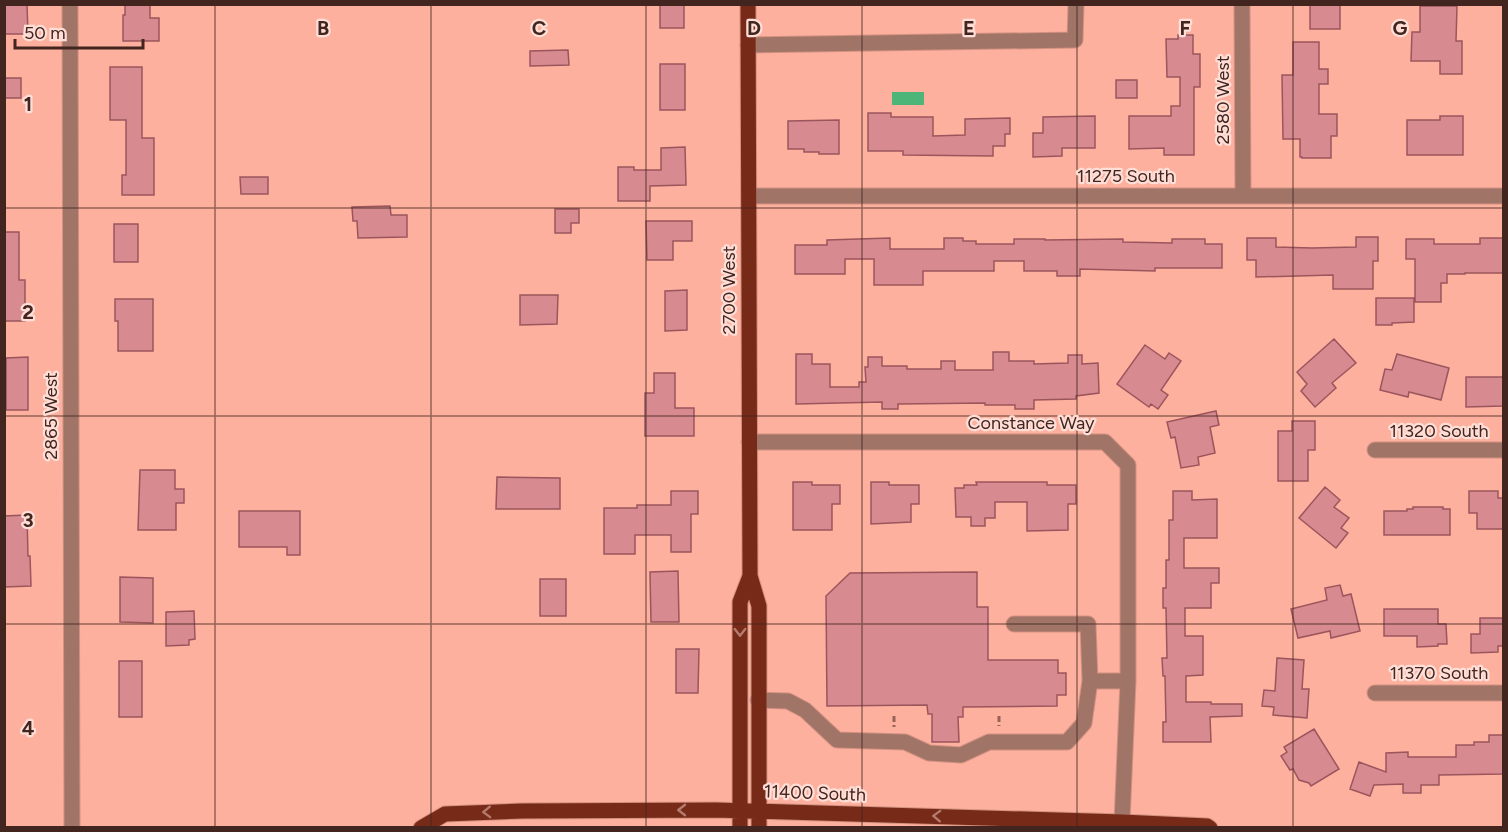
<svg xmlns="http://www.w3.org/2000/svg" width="1508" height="832" viewBox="0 0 1508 832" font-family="Figtree,sans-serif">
<rect width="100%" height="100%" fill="#fcb09d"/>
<path fill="#4cb577" d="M892,92H924V105H892Z"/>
<path fill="#d78b91" stroke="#9c555c" stroke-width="1.5" d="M4,4H27L28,34H4Z
M125,4H150V18H159V41H123V15H125Z
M660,4H684V28H660Z
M1310,4H1340V29H1310Z
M1420,6H1457L1456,41H1462V74H1440V61H1411L1412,32H1420Z
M1178,35H1193V54H1200V87H1194V155H1164V148L1129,149V116H1171V106H1180V77H1167L1166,39H1178Z
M1293,42H1319V69H1328V84H1319V114H1337V136H1331V158H1302V157H1300V139H1283L1282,75H1293Z
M568,50L569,65L530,66V51Z
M660,64H685V110H660Z
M110,67H142V138H154V195H122V175H126V120H110Z
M4,78H21V98H4Z
M1116,80H1137V98H1116Z
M868,113H891V117H933V136L965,135V119L1010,118V134H1005V146H993V156L903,155V151H868Z
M1095,116V148H1062V156L1033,157V133H1043V117Z
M1440,116H1463V155H1407V120H1440Z
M839,120V154H819V152H804V149H788V121Z
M685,147L686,185L650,186V201H618V167H634V170H661V148Z
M240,177H268V194H241Z
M390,206L391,215H407V237L358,238L357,221H353L352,207Z
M555,209H579V223H571V233H555Z
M646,221H692V241H673V260H647Z
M114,224H138V262H114Z
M4,232H19V280H25V321H4Z
M1356,237H1378V261H1373V289H1333V275L1256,277V260H1247V238H1276V247L1312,248L1356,247Z
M890,238V249H944V238H963V241H976V244H1014V239H1045V240L1123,239V242L1172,243V239H1205V244H1222V268H1155V271L1080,269V276H1057V271H1024V261H994V271H923V285H874V259H845V274H795V245H827V240Z
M1480,238H1503V273H1465V274H1447V283H1441V302H1415V259H1406V239H1434V244H1480Z
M687,290V330L665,331V291Z
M520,295H558L557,324L520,325Z
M1376,298H1414V322L1392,323V325H1376Z
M115,299H153V351H118V321H115Z
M1334,339L1356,363L1332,383L1336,388L1315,407L1301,391L1307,384L1297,372Z
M1145,345L1165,359L1169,353L1181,361L1161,390L1168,395L1158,409L1151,404L1149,407L1117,384Z
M993,352H1009V361H1034V364L1068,363V355H1082V364L1098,363L1099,393L1076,396V399L1034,400V409H1015V405H985V403L898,404V409H882V402L796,404V354H812V364H830V387H859V382H866L865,367H868V357H882V366H907V369H941V361H955V370H993Z
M1397,354L1449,368L1441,400L1409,392L1408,397L1380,390L1385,369L1392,370Z
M28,357V410H6V358Z
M654,373H675V408H694V436H645V393H654Z
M1466,377H1503V406L1466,407Z
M1216,411L1219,425L1210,427L1215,453L1198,457L1199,465L1181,468L1175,437L1171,438L1167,422Z
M1292,421H1315V450H1308V481H1278V431H1292Z
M140,470H175V489H184V503H176V530H138Z
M497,477L560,478V509H496Z
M793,482H812V485H840V504H832V530H793Z
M871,482H889V485H919V504H911V522L871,524Z
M976,482H1047V485H1076V504H1068V530L1027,531V502H995V518H985V526H971V517H956L955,488H964V485H977Z
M1325,487L1340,500L1334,507L1349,518L1341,528L1348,533L1336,548L1299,518Z
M671,491H698V514H691V552H671V535H635V554H604V508H637V505H671Z
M1173,491H1192V500L1217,499V538H1184V568H1219V583H1211V608H1185V636H1203V675L1186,676V702H1211V704H1242V716L1210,717L1211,742H1163V722H1166L1165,676H1163L1162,658H1167L1166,608H1163V588H1166V560H1169V520H1173Z
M1469,491H1498V498H1503V529H1477V513H1469Z
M1413,507H1443V509H1450V535H1384V511H1407V509H1413Z
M239,511H300V555H287V547H239Z
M27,515L28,556H30L31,586L4,587V516Z
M678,571L679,622H651L650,572Z
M977,572V607H988V660H1058V673H1066V695H1057V706L963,707V717H958L959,742H932V714H928L927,705L827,706L826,596L850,573Z
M120,577L153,578V623L120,622Z
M540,579H566V616H540Z
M1340,585L1343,596L1351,594L1360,631L1331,638L1330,631L1298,638L1291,609L1327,600L1325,588Z
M1384,609H1438V624H1446L1447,644H1438V646L1417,647V636H1384Z
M194,611L195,639L189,640V645L166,646V612Z
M1480,618H1503V646H1498V652L1471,653V634H1480Z
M676,649H699L698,693H676Z
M1277,658L1304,660L1302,689H1309L1307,718L1273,715L1274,707L1262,706L1264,690L1275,691Z
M119,661H142V717H119Z
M1314,729L1339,769L1311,786L1309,783L1299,780L1293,769L1290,770L1281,756L1287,752L1284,747Z
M1489,735H1503V774L1439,775V785H1421V793H1403V784L1374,785L1370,796L1350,789L1359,762L1386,772V753L1408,752V757H1456V745H1474V742H1489Z"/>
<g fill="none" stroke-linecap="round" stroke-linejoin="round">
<g stroke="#d39181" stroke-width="17">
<path id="minor" d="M70,4L72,828
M1242,4L1243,196
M748,45L1075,40L1076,4
M749,196H1504
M749,442H1105L1128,465V681L1122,822
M1375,450H1504
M1014,624H1088L1090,681
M1375,693H1504
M758,700L788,701L805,710L837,740L905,742L929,753L961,755L989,742H1067L1084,723L1090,681H1128"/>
</g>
<g stroke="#d39181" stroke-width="17">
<path id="major" d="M748,4L750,576L759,606V828
M421,828L445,814L522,811L716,810L1122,822L1207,826L1210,828
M740,828V602L750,576"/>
</g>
<path stroke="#966457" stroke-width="3" stroke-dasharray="6 3" stroke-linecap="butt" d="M894,716V727
M999,716V726"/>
<use href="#minor" stroke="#a17468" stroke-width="15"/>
<use href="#major" stroke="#782a18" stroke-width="15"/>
</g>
<defs><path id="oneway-chevron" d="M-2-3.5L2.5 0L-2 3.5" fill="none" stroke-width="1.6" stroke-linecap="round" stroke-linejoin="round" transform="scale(1.5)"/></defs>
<g stroke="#b47b6e">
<use href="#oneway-chevron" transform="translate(740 632) rotate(90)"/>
<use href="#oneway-chevron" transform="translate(682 810) rotate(180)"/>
<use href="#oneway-chevron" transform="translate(487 812) rotate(178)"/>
<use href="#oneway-chevron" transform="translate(937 816) rotate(-178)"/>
</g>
<path fill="none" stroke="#42251e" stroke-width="1.5" stroke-opacity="0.55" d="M215,4V828M431,4V828M646,4V828M862,4V828M1077,4V828M1293,4V828M4,208H1504M4,416H1504M4,624H1504"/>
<g text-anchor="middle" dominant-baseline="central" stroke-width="4.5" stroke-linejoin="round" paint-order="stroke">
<g font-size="18" fill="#42251e" stroke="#feded6">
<text transform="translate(1223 100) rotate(-90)">2580 West</text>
<text x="1126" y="176">11275 South</text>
<text transform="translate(729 290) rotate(-90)">2700 West</text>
<text transform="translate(51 416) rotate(-90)">2865 West</text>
<text x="1031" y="423">Constance Way</text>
<text x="1439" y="431">11320 South</text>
<text x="1439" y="673">11370 South</text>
<text transform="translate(815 793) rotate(2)">11400 South</text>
</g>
</g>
<g font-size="20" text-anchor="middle" font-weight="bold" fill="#42251e" stroke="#feded6" stroke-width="4.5" stroke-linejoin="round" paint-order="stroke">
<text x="323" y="35">B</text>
<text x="539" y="35">C</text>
<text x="754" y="35">D</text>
<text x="969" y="35">E</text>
<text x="1185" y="35">F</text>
<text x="1400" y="35">G</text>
<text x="28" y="111">1</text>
<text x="28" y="319">2</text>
<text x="28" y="527">3</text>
<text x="28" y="735">4</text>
</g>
<rect width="1508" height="832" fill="none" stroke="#42251e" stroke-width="12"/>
<path d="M15 39v9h128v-9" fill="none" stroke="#42251e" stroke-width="3"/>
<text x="24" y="39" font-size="18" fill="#42251e" stroke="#feded6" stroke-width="4.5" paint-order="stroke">50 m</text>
</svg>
